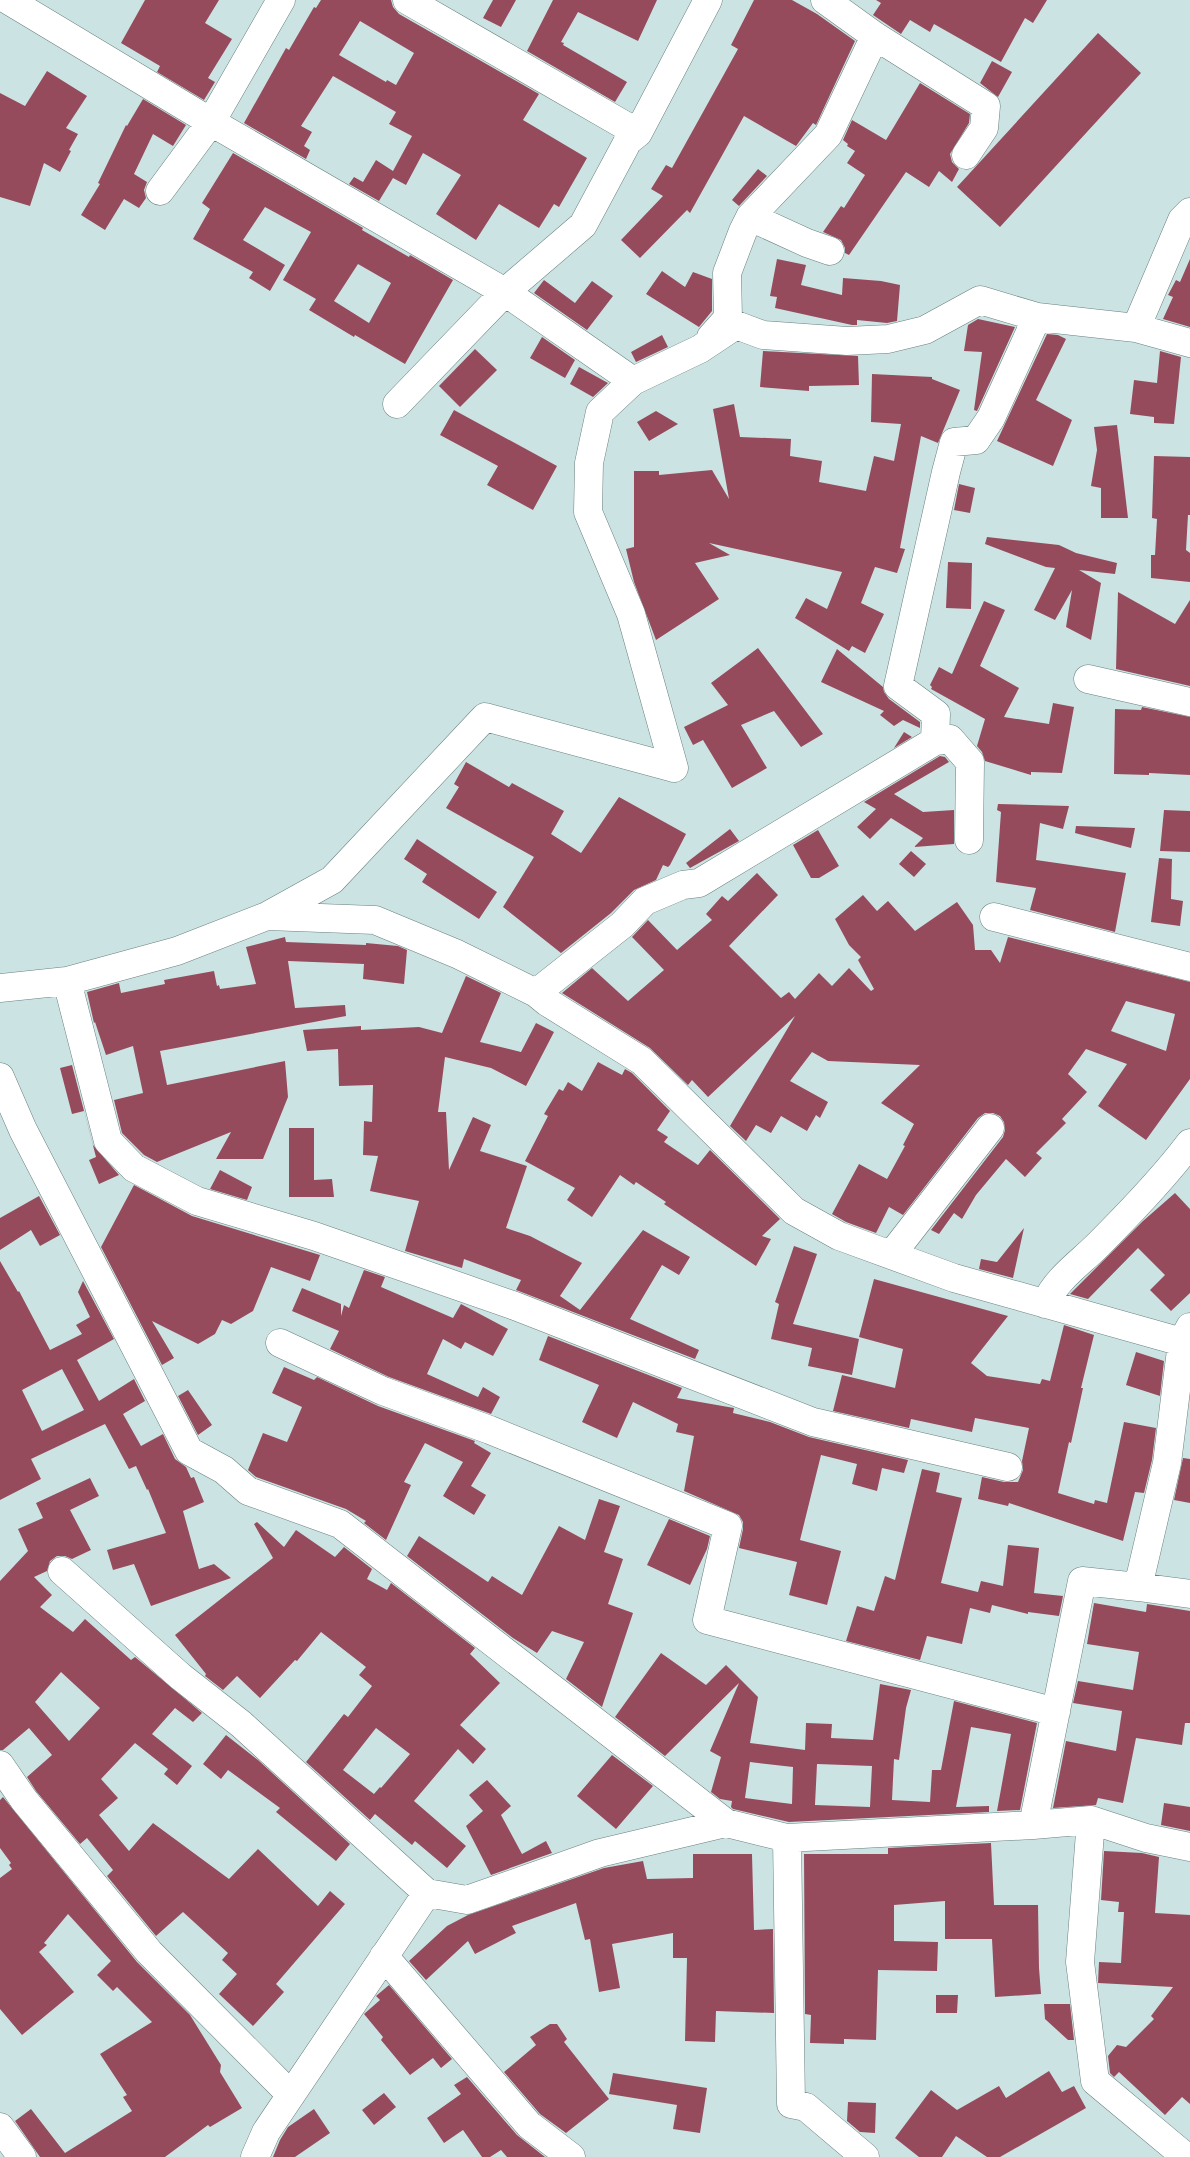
<svg xmlns="http://www.w3.org/2000/svg" width="1190" height="2157" viewBox="0 0 1190 2157" font-family="Figtree,sans-serif">
<rect width="100%" height="100%" fill="#cbe4e3"/>
<path fill="#964b5d" fill-rule="evenodd" d="M145,0H219L205,23L232,39L208,78L215,82L204,100L157,72L160,66L121,43Z
M321,0H391L393,7L399,14L539,94L523,120L587,158L559,207L554,204L539,228L499,204L476,240L436,214L461,175L423,153L406,185L393,178L379,201L349,184L354,177L363,182L376,160L393,171L412,136L389,124L396,112L333,76L301,126L312,132L304,146L310,150L306,159L244,123L286,48L289,50L314,7L316,8ZM360,21L414,53L396,85L387,80L386,82L339,55Z
M493,0H516L501,27L483,18Z
M553,0H657L638,41L578,12L561,42L564,43L563,45L627,82L615,102L527,51Z
M754,0H792L817,14L855,41L816,125L813,123L796,146L744,116L690,213L687,210L640,258L621,240L663,196L651,189L666,165L672,168L738,49L731,45Z
M876,0H1047L1033,23L1025,18L1001,62L934,24L930,32L910,20L901,34L873,15L881,3Z
M1098,33L1141,73L1000,227L957,187Z
M992,61L1012,72L998,97L980,83Z
M47,71L87,96L66,128L78,134L69,150L71,151L60,172L44,163L30,206L0,197V93L25,106Z
M920,83L970,114L969,123L950,154L952,162L959,169L952,182L939,171L929,187L906,172L849,255L845,253V248L841,240L823,232L841,206L844,208L865,175L847,163L855,151L847,146L848,144L843,140L852,120L886,140Z
M143,99L186,125L173,146L153,134L134,174L147,182L144,190L146,198L139,208L124,199L105,230L81,215L100,184L98,183L126,125L127,126Z
M233,153L363,228L362,230L409,257L410,255L453,280L405,364L355,335L354,337L309,310L316,299L283,280L311,232L265,207L243,240L285,265L270,291L249,278L253,272L193,239L210,209L202,203ZM358,264L391,283L369,323L334,301Z
M758,169L767,176L739,206L732,200Z
M777,259L806,265L801,285L842,295L843,278L881,281L900,285L897,321L887,323L857,320V325H852L775,308L777,297L770,296Z
M1190,259V327L1163,319L1173,297L1168,295L1176,280L1180,282Z
M662,271L685,287L693,272L712,279V311L699,327L646,294Z
M544,280L575,303L592,281L613,296L587,330L534,293Z
M978,319L1015,327L977,411L974,410L982,352L964,351L968,325Z
M1047,334L1058,335L1066,339L1036,400L1072,420L1053,466L997,441Z
M662,335L668,347L636,362L631,352Z
M542,337L575,360L565,378L530,358Z
M475,349L497,370L460,407L439,386Z
M763,351L858,356L859,385L809,386V391L760,387Z
M1160,351L1181,357L1174,424L1154,423V417L1130,414L1134,380L1157,383Z
M579,367L608,383L593,397L570,384Z
M872,374L932,377V379L960,390L938,443L921,436L900,548L905,549L897,573L875,567L861,603L884,614L865,653L852,646L849,651L795,618L806,598L827,609L842,572L709,543L730,555L695,563L719,599L656,640L634,582L626,549L634,547V471H659V475L712,470L729,499L713,409L734,404L740,437L791,439L790,456L822,461L819,482L866,491L874,456L894,461L901,424L871,422Z
M454,410L557,466L533,510L487,485L498,466L440,435Z
M656,411L678,424L649,441L637,422Z
M1117,425L1128,518H1101V488L1091,486L1097,450L1094,427Z
M1154,456L1190,457V515H1188L1186,550L1190,553V582L1151,578V555H1155L1157,519L1152,518Z
M959,484L975,488L970,513L954,510Z
M987,537L1059,545L1076,553L1117,563L1115,574L1079,570L1101,583L1091,640L1066,627L1072,590L1055,620L1034,610L1055,568L1046,567L985,544Z
M948,562L972,563L971,609L946,608Z
M1118,592L1175,624L1190,600V686L1116,669Z
M984,601L1005,610L980,666L1019,688L1004,717L1049,724L1053,703L1074,707L1062,773L1031,772V775L985,761L982,752L977,746L985,719L931,689L932,687L930,685L939,667L952,674Z
M758,648L823,734L801,747L774,711L741,725L767,768L732,788L703,740L693,745L684,727L728,705L711,683Z
M837,649L883,687L884,692L889,699L920,722V728L903,720L894,726L880,715L884,711L821,682Z
M1142,707L1190,717V775L1149,773V775L1114,774L1115,709L1141,710Z
M904,732L912,737L894,748Z
M940,756L945,757L949,762L894,794L923,812L954,810V844L914,847L923,838L891,818L870,839L857,827L876,809L864,802Z
M466,762L509,787L512,783L564,811L551,834L581,853L619,797L686,834L670,865L668,867L663,865L656,880L634,890L611,913L561,953L503,907L534,857L446,808L459,787L454,784Z
M998,804L1069,806L1063,829L1040,823L1036,860L1126,873L1115,932L1030,910L1036,888L996,882L1001,812L997,810Z
M1164,810L1190,811V852L1160,851Z
M1076,826L1135,828L1131,848L1075,833Z
M730,829L739,841L690,868L686,863Z
M818,830L839,866L819,878H811L793,845Z
M417,839L497,892L479,919L422,882L427,874L404,859Z
M911,851L926,864L914,877L899,864Z
M1159,858L1172,859L1171,899L1183,901L1180,926L1151,922Z
M757,873L778,895L729,946L781,998L789,992L795,999L819,973L832,986L849,968L871,991L874,989L858,960L861,957L849,945L835,919L863,895L877,911L888,901L915,931L957,902L973,925L975,950H991L1000,963L1008,937L1190,982V1079L1146,1140L1098,1106L1127,1064L1086,1049L1068,1074L1087,1092L1062,1119L1066,1123L1036,1153L1042,1158L1025,1177L1006,1159L976,1195L962,1219L954,1213L939,1234L931,1230L1003,1137L1005,1130L1004,1122L1000,1116L993,1113H985L978,1118L903,1215L889,1207L876,1233L846,1222L832,1214L859,1164L887,1179L905,1146L903,1145L914,1124L881,1103L920,1065L828,1061L812,1052L790,1081L828,1102L820,1118L816,1115L807,1131L781,1116L771,1133L756,1125L746,1141L730,1126L795,1016L708,1097L692,1080L688,1085L650,1048L562,993L592,968L628,1001L664,970L632,937L648,920L677,950L712,920L706,914L722,896L728,901ZM1126,1001L1175,1014L1166,1051L1111,1031Z
M285,937L286,942L366,945V943L398,946L407,950L404,984L363,979L364,964L288,961L295,1008L345,1005L346,1016L160,1051L167,1085L285,1061L288,1097L263,1159H216L231,1132L157,1162L144,1155L122,1133L114,1100L143,1093L133,1046L106,1055L95,1022L94,1023L87,992L119,983L121,993L165,984L164,980L214,971L217,986L219,985L220,989L256,984L246,947Z
M466,976L501,993L480,1042L521,1052L536,1023L554,1032L526,1086L491,1068L445,1057L438,1112H446L449,1170L473,1117L491,1125L480,1151L527,1166L506,1228L530,1236L582,1263L560,1296L580,1310L643,1230L690,1257L679,1275L662,1265L630,1319L699,1350L695,1359L516,1290L521,1280L464,1259L462,1268L405,1251L419,1201L370,1191L378,1156L363,1155L364,1121L372,1122L373,1085L339,1086L338,1049L307,1051L303,1030L361,1026V1030L419,1027L442,1033Z
M598,1062L622,1075L625,1069L632,1073L670,1111L657,1130L668,1137L664,1142L698,1165L710,1150L780,1219L762,1236L771,1239L756,1266L664,1204L666,1202L636,1182L634,1185L620,1175L592,1217L567,1200L575,1188L525,1161L548,1116L544,1114L559,1089L563,1091L568,1082L582,1091Z
M72,1065L93,1145L119,1175L99,1184L89,1160L96,1157L84,1111L72,1114L60,1068Z
M289,1128H314V1180L332,1179L334,1197H289Z
M220,1170L252,1187L247,1200L210,1189Z
M134,1185L192,1216L320,1255L310,1281L271,1267L253,1311L231,1324L222,1320L215,1334L198,1344L152,1321L174,1358L162,1365L101,1247Z
M1175,1193L1190,1209V1293L1171,1311L1150,1290L1165,1275L1138,1248L1088,1299L1070,1294L1143,1221Z
M39,1196L60,1235L40,1246L31,1230L0,1250V1218Z
M1024,1228L1013,1278L979,1269L981,1259L997,1262Z
M794,1246L817,1254L793,1324L859,1339L852,1375L808,1366L812,1348L771,1339L779,1304L775,1302Z
M0,1261L18,1292L19,1291L50,1350L82,1334L76,1325L90,1317L78,1292L83,1281L114,1339L77,1360L99,1401L134,1379L145,1401L123,1414L141,1446L163,1434L175,1459L186,1467L191,1478L194,1477L204,1502L183,1511L199,1569L214,1564L231,1578L151,1606L134,1564L113,1570L107,1550L166,1533L148,1489L147,1490L136,1466L129,1469L105,1424L31,1459L41,1479L0,1500ZM62,1369L84,1410L42,1431L22,1390Z
M364,1270L385,1277L381,1287L453,1318L461,1304L508,1329L493,1356L465,1342L461,1349L443,1339L427,1374L478,1397L483,1387L500,1397L491,1414L389,1377L330,1349L339,1331L292,1311L302,1288L341,1304V1316L344,1305L349,1308Z
M874,1279L1008,1316L971,1363L987,1376L1040,1384L1042,1379L1050,1381L1064,1325L1094,1335L1081,1388H1083L1071,1443L1069,1442L1058,1493L1094,1504L1095,1500L1107,1503L1124,1422L1156,1428L1152,1460L1144,1493L1135,1492L1123,1541L1009,1503L1008,1506L978,1499L982,1477L1004,1482H1018L1023,1470L1022,1461L1029,1428L975,1418L972,1432L911,1419L909,1428L833,1411L842,1375L895,1388L903,1349L859,1337Z
M548,1336L682,1388L677,1398L734,1408L733,1413L770,1422L809,1437L908,1460L904,1473L882,1468L877,1491L852,1484L857,1464L821,1455L800,1540L841,1551L827,1605L789,1595L797,1562L739,1548L743,1529V1522L739,1515L684,1491L694,1436L676,1432L678,1424L633,1402L617,1438L582,1422L599,1385L539,1360Z
M1136,1352L1164,1361L1160,1396L1126,1385Z
M284,1367L314,1380L317,1377L378,1406L475,1441L474,1443L491,1453L471,1486L486,1495L474,1515L443,1496L463,1462L425,1443L404,1482L411,1485L386,1540L364,1523L366,1521L346,1509L256,1477L248,1470L263,1433L287,1442L302,1407L272,1393Z
M188,1390L212,1425L198,1435L178,1396Z
M1183,1458L1190,1459V1503L1174,1500Z
M922,1469L940,1473L936,1492L962,1498L941,1583L978,1592L981,1581L1003,1586L1008,1545L1039,1548L1034,1593L1063,1596L1059,1616L1028,1612V1614L992,1605L990,1613L970,1608L962,1644L927,1636L920,1660L846,1641L857,1606L874,1611L885,1576L895,1580Z
M90,1478L99,1496L70,1510L91,1550L72,1559L65,1556H57L50,1561L47,1571L34,1577L52,1595L40,1607L73,1632L85,1619L131,1660L135,1657L202,1713L193,1722L175,1708L152,1734L192,1766L177,1785L164,1774L168,1769L135,1743L101,1779L118,1798L99,1815L129,1851L153,1823L229,1879L258,1849L318,1906L330,1891L345,1904L276,1984L284,1992L253,2026L219,1994L237,1974L222,1960L228,1953L183,1912L156,1936L107,1876L113,1870L87,1838L80,1844L36,1791L27,1777L52,1755L29,1728L3,1750H0V1581L28,1551L18,1529L43,1518L36,1503ZM61,1672L100,1708L69,1741L35,1702Z
M599,1499L620,1506L604,1552L623,1559L608,1604L633,1613L602,1707L566,1679L584,1642L552,1631L537,1653L513,1638L407,1556L419,1536L488,1582L492,1576L522,1595L559,1526L585,1540Z
M669,1519L710,1536L707,1549L690,1585L647,1565Z
M257,1522L284,1547L296,1530L335,1557L344,1547L372,1569L367,1579L387,1590L391,1583L475,1648L470,1654L500,1683L460,1725L486,1749L473,1764L458,1749L414,1801L466,1846L447,1868L415,1841L412,1845L375,1814L370,1820L306,1762L344,1714L348,1717L372,1686L359,1675L366,1667L321,1632L297,1661L295,1660L260,1698L237,1676L223,1690L205,1676L206,1674L175,1635L273,1558L254,1524ZM376,1728L410,1754L381,1788L380,1787L374,1794L343,1770Z
M1094,1603L1146,1612L1147,1604L1190,1611V1723H1185L1182,1745L1136,1738L1123,1803L1098,1798L1096,1805L1053,1808L1066,1741L1116,1751L1122,1711L1073,1703L1078,1681L1133,1690L1139,1652L1087,1644Z
M661,1653L706,1685L726,1665L758,1697L750,1743L805,1750L806,1723L832,1724L831,1738L873,1740L880,1684L911,1690L906,1708L899,1760L894,1759L892,1800L930,1802L932,1770H941L954,1701L1037,1723L1020,1810L997,1811L1011,1734L971,1727L956,1807L989,1806V1812L789,1822L733,1809L731,1807L732,1801L720,1799L711,1792L721,1757L710,1751L739,1683L665,1756L615,1717ZM750,1762L793,1767L792,1804L745,1798ZM817,1764L872,1766L870,1807L815,1805Z
M226,1735L258,1760L350,1844L336,1861L276,1812L280,1808L228,1770L221,1779L203,1764Z
M612,1755L653,1786L616,1829L577,1796Z
M487,1780L511,1806L501,1815L522,1854L546,1841L552,1853L491,1875L466,1826L483,1811L469,1795Z
M3,1797L137,1962L190,2015L221,2065L220,2072L242,2108L210,2127L208,2125L165,2157H40L15,2121L31,2109L65,2153L132,2111L123,2097L127,2095L100,2054L152,2022L117,1987L113,1991L97,1975L111,1961L68,1914L44,1943L47,1945L39,1952L74,1992L22,2035L0,2009V1878L12,1869L9,1865L11,1863L0,1848V1800Z
M1164,1803L1190,1807V1831L1161,1825Z
M991,1843L994,1905H1038L1039,1968L1041,1994L995,1997L992,1939H945V1901L894,1905V1941L938,1942L937,1971L878,1970L876,2040L844,2039V2044L810,2043L811,2015L805,2014L804,1854H888V1848Z
M1104,1851L1142,1853L1159,1857L1155,1913L1190,1915V2104L1182,2097L1165,2115L1119,2072L1114,2077L1110,2073L1108,2056L1117,2045L1126,2047L1154,2019L1151,2016L1173,1987L1098,1983L1099,1962L1121,1963L1124,1912H1118L1119,1902L1101,1900Z
M693,1854H752L754,1930L773,1929L774,2013L716,2011L715,2042L685,2041L687,1958H673V1933L612,1944L620,1988L599,1992L590,1939L585,1940L576,1903L512,1926L516,1933L475,1954L468,1941L426,1980L409,1961L447,1926L468,1915L604,1868L643,1861L647,1879L693,1878Z
M389,1985L452,2059L441,2068L433,2058L410,2075L381,2040L383,2037L364,2014L380,2000L376,1996Z
M936,1995H958L957,2013H936Z
M1044,2004H1070L1074,2040H1068L1045,2019Z
M550,2024H557L567,2039L564,2042L609,2099L566,2133L540,2114L504,2072L536,2045L530,2037Z
M1049,2071L1062,2092L1074,2086L1086,2108L1000,2157H987L956,2136L942,2157H919L895,2138L931,2090L957,2110L999,2086L1006,2098Z
M613,2073L707,2088L700,2133L673,2129L677,2105L609,2094Z
M467,2077L517,2135L545,2157H507L501,2150L490,2157H482L463,2130L444,2143L427,2118L461,2094L454,2085Z
M384,2093L396,2107L374,2125L362,2110Z
M848,2102L876,2103L875,2133L860,2132L847,2121Z
M314,2109L330,2133L295,2157H273L280,2140L288,2127Z"/>
<g fill="none" stroke-linecap="round" stroke-linejoin="round">
<g stroke="#69807f" stroke-width="29">
<path id="minor" d="M8,0L211,122L505,292L633,381
M407,0L638,133
M825,0L875,36L986,106L984,128L966,155
M160,191L211,122L281,0
M750,217L807,243L830,251
M1136,328L1190,343
M711,337L728,318L727,273L743,231L750,217L828,135L875,36
M397,404L505,292L583,225L628,141L638,133L708,0
M1088,679L1190,702
M935,741L936,714L898,686L946,472L954,442L976,440L991,418L1037,317
M674,768L631,614L588,512L589,463L600,412L633,381L700,349L736,325L763,335L847,341L888,339L925,330L980,300L1037,317L1136,328L1182,220L1190,212
M267,916L332,880L485,717L674,768
M994,917L1190,967
M67,981L108,1141L134,1168L197,1201L314,1236L515,1306L813,1422L1008,1467
M0,988L67,981L177,951L267,916L375,920L457,954L536,993L547,1002L642,1061L794,1211L839,1236L954,1278L1182,1342L1190,1327
M536,993L622,925L645,901L683,885L699,883L935,741L950,739L970,762L969,840
M0,1077L23,1130L189,1451L224,1470L248,1491L340,1524L726,1823
M892,1254L990,1128
M1045,1304C1056,1279 1079,1264 1098,1245C1130,1213 1163,1179 1190,1143
M1182,1342L1167,1463L1138,1587L1190,1594
M280,1343L383,1391L490,1430L728,1526L707,1620L1056,1712
M62,1571L181,1677L241,1724L427,1893
M0,1765L24,1800L149,1952L291,2095
M1091,1820L1080,1962L1095,2081L1186,2157
M1033,1825L1082,1581L1138,1587
M787,1838L791,2104L806,2107L865,2157
M384,1956L529,2125L571,2157
M0,2127L22,2157
M255,2157L266,2132L427,1893L467,1900L600,1853L726,1823L787,1838L1033,1825L1091,1820L1146,1838L1190,1847"/>
</g>
<use href="#minor" stroke="#fff" stroke-width="28"/>
</g>
</svg>
